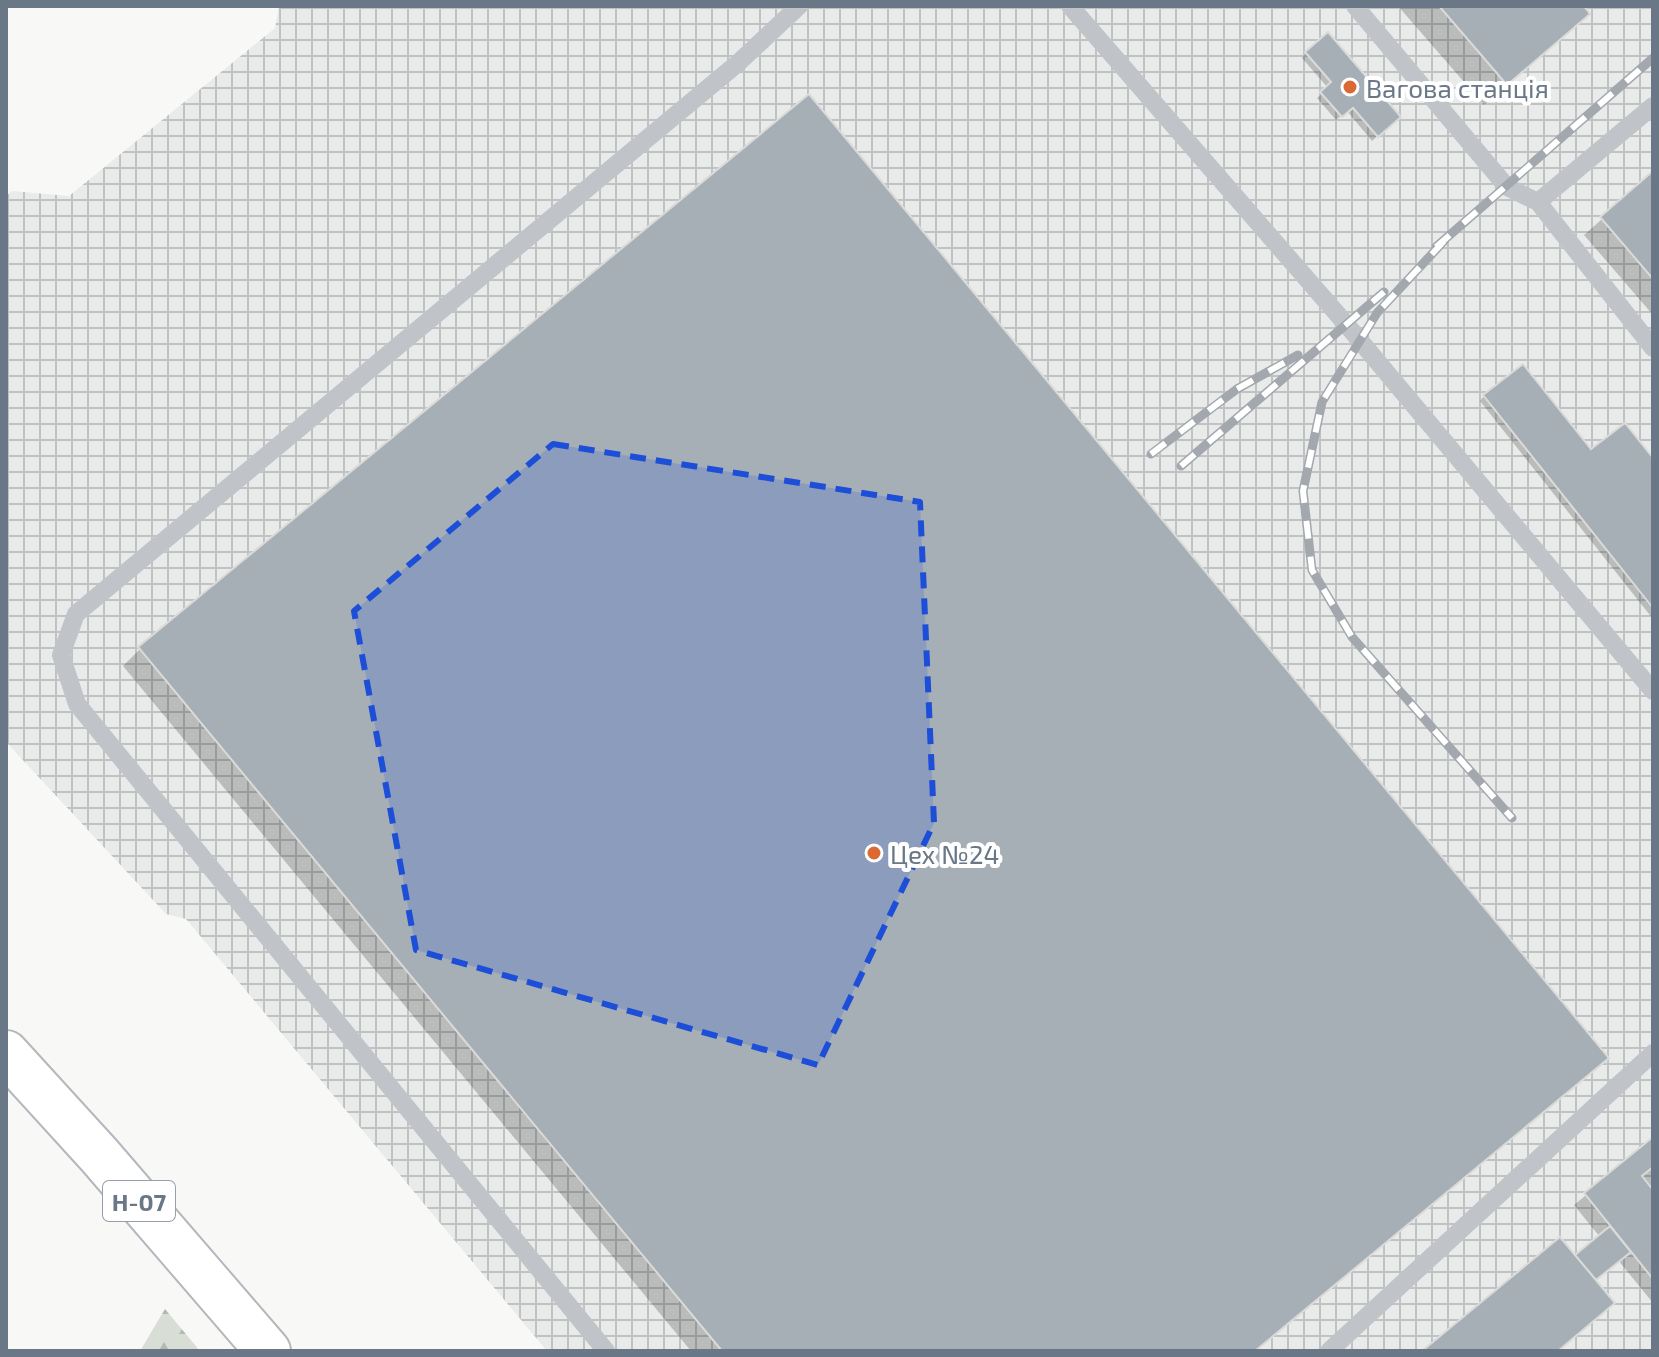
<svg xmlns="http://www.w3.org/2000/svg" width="1659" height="1357" viewBox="0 0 1659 1357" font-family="'Exo 2',sans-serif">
<defs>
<pattern id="industrial-grid" width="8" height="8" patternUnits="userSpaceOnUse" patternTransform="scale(2)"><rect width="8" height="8" fill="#e9ebea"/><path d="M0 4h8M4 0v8" fill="none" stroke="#c1c3c3"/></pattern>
<pattern id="forest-firs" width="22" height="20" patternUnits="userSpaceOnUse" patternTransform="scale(2)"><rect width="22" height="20" fill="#d8ddd6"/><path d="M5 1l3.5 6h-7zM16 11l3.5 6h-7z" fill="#b3b8b3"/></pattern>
</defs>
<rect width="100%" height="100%" fill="#f8f9f6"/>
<path fill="url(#industrial-grid)" d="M279,6H1653V1351H547L186,919L166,914L6,742V196L12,191L69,196L275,28Z"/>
<path fill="url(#forest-firs)" d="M165,1309L200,1351H140Z"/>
<path fill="#0003" d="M1398,6H1581L1588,14L1484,105Z
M1306,53L1393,122L1372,141L1347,111L1336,120L1317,98L1328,88L1302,58Z
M1653,174V315L1584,235Z
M1484,396L1590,452L1653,461V619L1480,401Z
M140,649L1606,1058L1255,1351H691L123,666Z
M1653,1140V1303L1618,1260L1594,1281L1613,1303L1559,1351H1425L1575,1258L1600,1237L1574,1205Z"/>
<path fill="#a7afb6" stroke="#dadad9" stroke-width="2" d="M1439,6H1584L1590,14L1507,85Z
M1328,32L1401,117L1378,137L1353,108L1342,117L1320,92L1331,82L1305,52Z
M809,94L1609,1058L1255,1351H722L138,647Z
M1653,171V279L1600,217Z
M1523,364L1591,449L1625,423L1653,458V608L1483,395Z
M1653,1137V1167L1642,1176L1653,1190V1279L1584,1193Z
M1610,1226L1631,1252L1596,1280L1575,1255Z
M1560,1237L1615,1303L1558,1351H1422Z"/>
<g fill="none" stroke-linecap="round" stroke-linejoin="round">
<g stroke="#b4b8bd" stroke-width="48">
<path id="primary" d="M6,1053L99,1155L268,1351"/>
</g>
<path stroke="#c0c4c8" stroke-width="18" d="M1070,6L1346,324L1653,691
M1355,6L1507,187L1538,202L1653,348
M1538,202L1653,106
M606,1351L77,704L61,655L76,614L738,63L799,6
M1329,1351L1653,1053"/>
<use href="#primary" stroke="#fff" stroke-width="44"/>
<g stroke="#a2a8ae" stroke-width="9">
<path id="rail" d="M1444,241L1377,313L1322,402L1303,491L1312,570L1352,637L1512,818
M1436,247L1653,58
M1151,454L1237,389L1298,355
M1181,466L1384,292"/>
</g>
<use href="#rail" stroke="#fff" stroke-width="6" stroke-dasharray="18" stroke-linecap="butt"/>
</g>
<path fill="#1d4ed8" fill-opacity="0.2" stroke="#1d4ed8" stroke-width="6" stroke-dasharray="16 10" stroke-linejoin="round" d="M553,444L920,502L934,823L818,1065L416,950L354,611Z"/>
<g fill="#dc6833" stroke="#fff" stroke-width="3">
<circle cx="1350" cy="87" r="8"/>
<circle cx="874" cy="853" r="8"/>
</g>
<g text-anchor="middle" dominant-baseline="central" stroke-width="8" stroke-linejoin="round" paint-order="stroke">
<rect fill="#fff" stroke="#96a0aa" stroke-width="2" x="103" y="1181" width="72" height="40" rx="6"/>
<g font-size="24" font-weight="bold" fill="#697786">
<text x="139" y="1201">Н-07</text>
</g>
<g font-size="26" fill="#697786" stroke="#fff" text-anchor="start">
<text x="1366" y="87">Вагова станція</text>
<text x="890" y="853">Цех №24</text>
</g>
</g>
<rect width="1659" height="1357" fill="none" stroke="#697786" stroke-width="16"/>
</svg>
